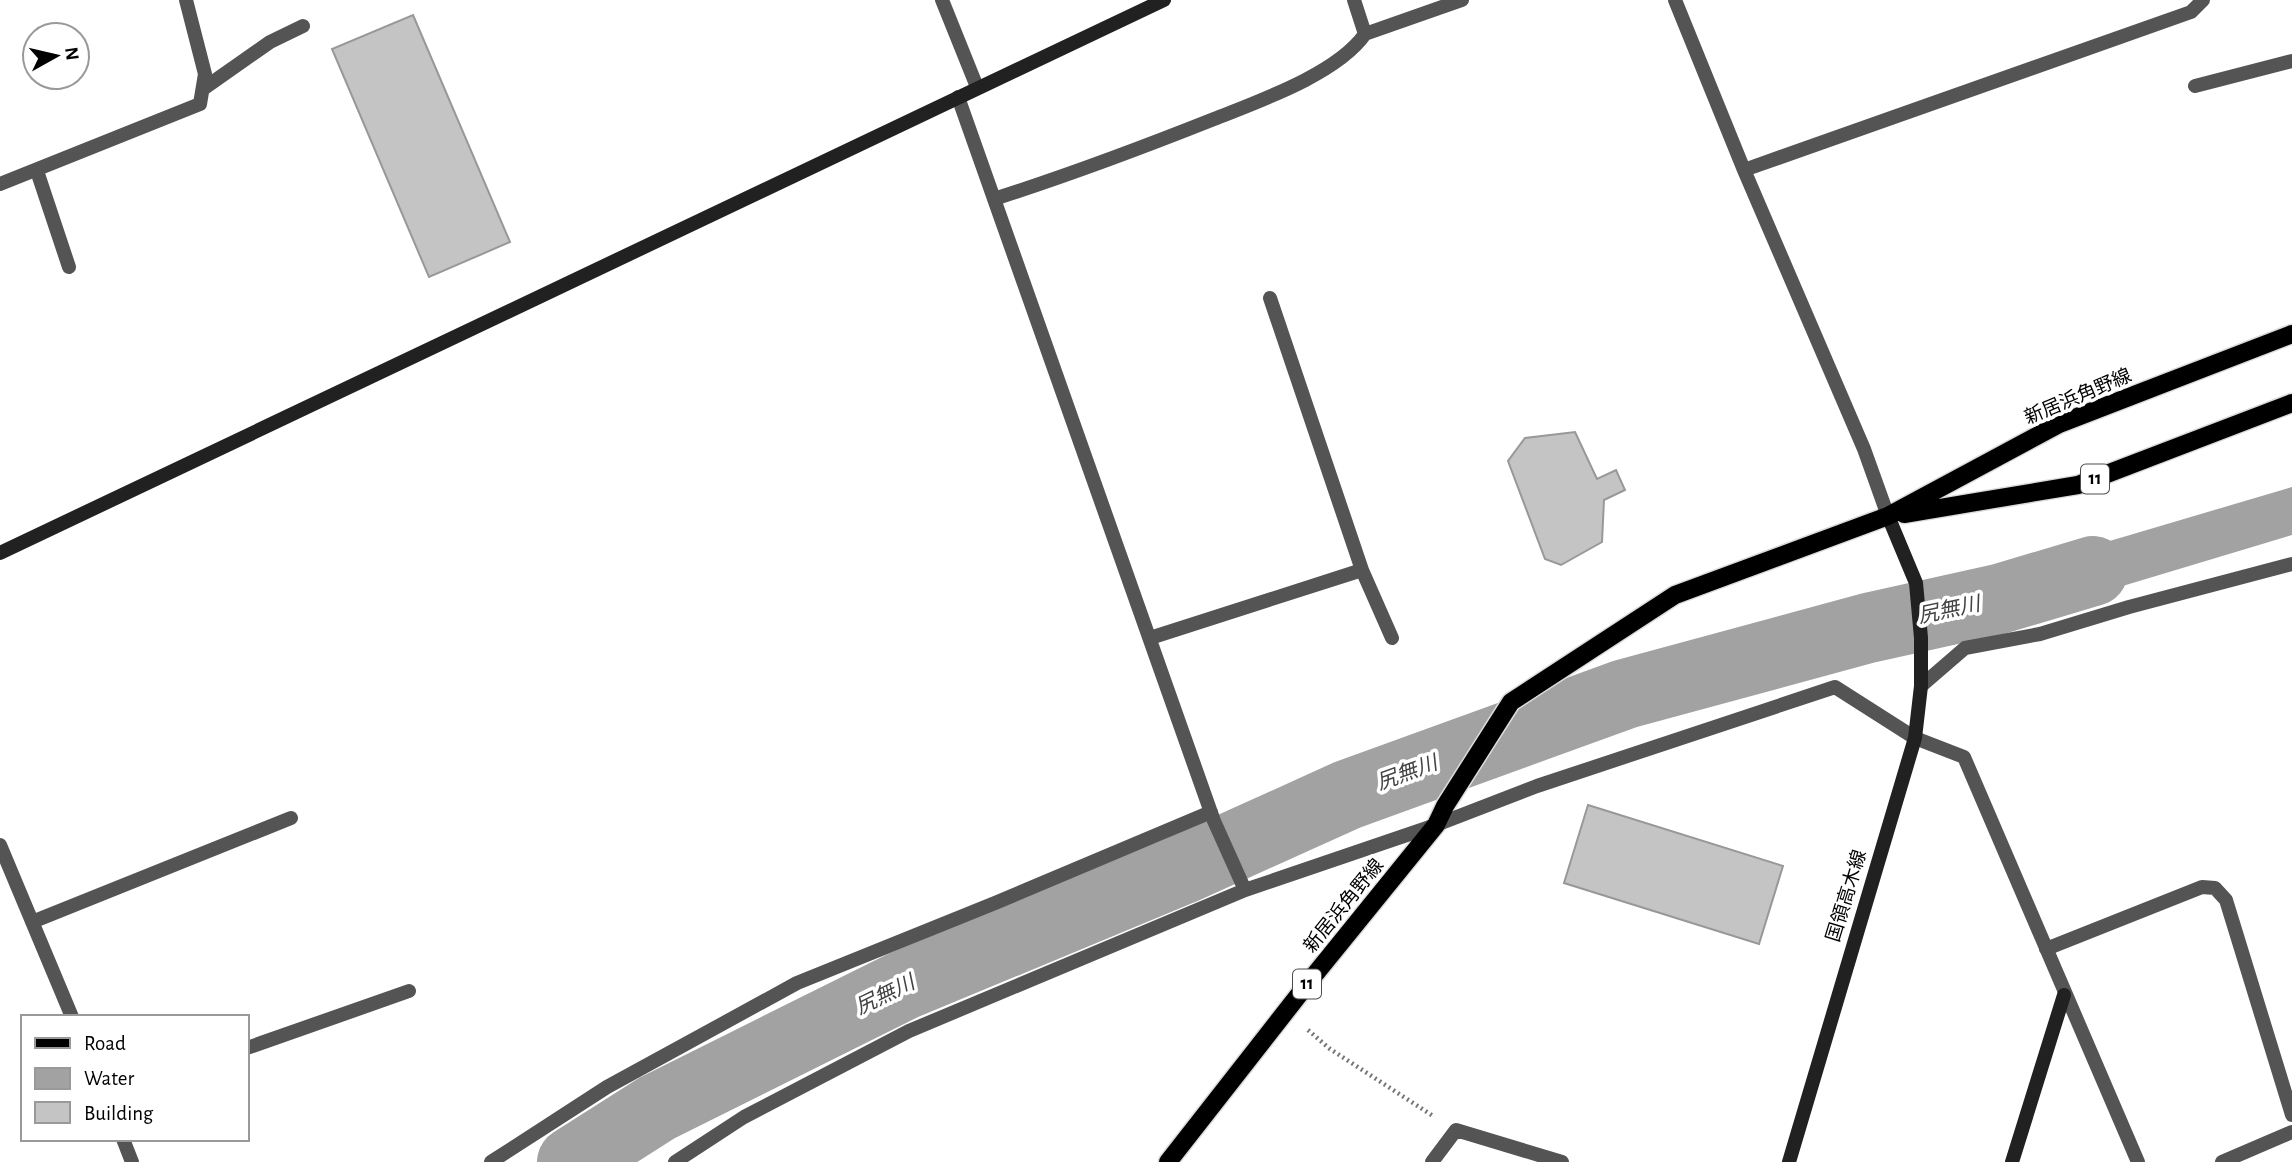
<svg xmlns="http://www.w3.org/2000/svg" width="2292" height="1162" viewBox="0 0 2292 1162" font-family="'Alegreya Sans','Noto Sans JP',sans-serif">
<rect width="100%" height="100%" fill="#fff"/>
<path fill="#a2a2a2" d="M2292,487V535L2106,591L1994,615L2013,573L2059,556Z"/>
<g fill="none" stroke-linecap="round" stroke-linejoin="round">
<path stroke="#a2a2a2" stroke-width="70" d="M572,1162L657,1108L904,985L1181,870L1347,795L1625,694L1868,628L1999,599L2093,571"/>
</g>
<path fill="#c4c4c4" stroke="#989898" stroke-width="2" d="M413,15L510,242L429,277L332,49Z
M1575,432L1597,479L1616,470L1625,490L1604,500L1602,542L1561,565L1545,559L1508,461L1525,438Z
M1588,805L1783,866L1759,944L1564,883Z"/>
<g fill="none" stroke-linecap="round" stroke-linejoin="round">
<g stroke="#dbdbdb" stroke-width="21">
<path id="primary" d="M1904,514L2078,485L2292,403
M1168,1162L1312,978L1436,825L1445,806L1511,702L1675,595L1888,516L2059,424L2292,334"/>
</g>
<path stroke="#767676" stroke-width="4.5" stroke-dasharray="2 3.5" stroke-linecap="butt" d="M1308,1030L1330,1049L1433,1116"/>
<path stroke="#545454" stroke-width="14" d="M942,0L977,87
M1354,0L1365,34L1462,0
M1675,0L1744,170L1864,449L1888,516
M2195,86L2292,61
M203,89L270,42L303,26
M958,97L1214,821L1245,890
M1744,170L2191,12L2203,0
M37,171L69,267
M0,184L200,104L205,74L186,0
M994,199C1069,175 1141,148 1214,119C1259,101 1337,74 1365,34
M1270,298L1362,570L1392,638
M1150,638L1362,570
M1921,686L1965,648L2040,634L2129,607L2292,564
M0,845L72,1017
M32,922L291,818
M2046,949L2202,887L2215,888L2226,900L2292,1115
M247,1048L409,991
M123,1139L132,1162
M491,1162L607,1087L797,983L995,903L1211,812
M675,1162L744,1117L909,1031L1245,890L1436,825L1537,786L1835,687L1915,738L1964,757L2138,1162
M1432,1162L1456,1130L1562,1162
M2222,1162L2292,1132"/>
<path stroke="#212121" stroke-width="14" d="M0,553L1164,0
M1789,1162L1915,738L1921,686V638L1916,583L1888,516
M2012,1162L2064,995"/>
<use href="#primary" stroke="#000" stroke-width="18"/>
</g>
<g text-anchor="middle" dominant-baseline="central" stroke-width="7" stroke-linejoin="round" paint-order="stroke">
<g fill="#fff" stroke="#4c4c4c" stroke-width="2">
<rect x="2081" y="464.5" width="28" height="29" rx="5"/>
<rect x="1293" y="969.5" width="28" height="29" rx="5"/>
</g>
<g font-size="18" font-weight="bold" fill="#000">
<text x="2095" y="479">11</text>
<text x="1307" y="984">11</text>
</g>
<g font-size="19" fill="#000" stroke="#fff">
<text transform="translate(2078 397) rotate(-23)">新居浜角野線</text>
<text transform="translate(1847 896) rotate(-73)">国領高木線</text>
<text transform="translate(1344 906) rotate(-51)">新居浜角野線</text>
</g>
<g font-size="21" font-style="italic" fill="#434343" stroke="#fff">
<text transform="translate(1949 610) rotate(-12)">尻無川</text>
<text transform="translate(1407 773) rotate(-20)">尻無川</text>
<text transform="translate(885 995) rotate(-26)">尻無川</text>
</g>
</g>
<rect x="21" y="1015" width="228" height="126" fill="#ffffff" stroke="#999999" stroke-width="2"/>
<rect x="35" y="1038" width="35" height="10" fill="#000000" stroke="#999999" stroke-width="2"/>
<text x="84" y="1050" font-size="21" fill="#000000">Road</text>
<rect x="35" y="1068" width="35" height="21" fill="#a2a2a2" stroke="#999999" stroke-width="2"/>
<text x="84" y="1085" font-size="21" fill="#000000">Water</text>
<rect x="35" y="1102" width="35" height="21" fill="#c4c4c4" stroke="#999999" stroke-width="2"/>
<text x="84" y="1120" font-size="21" fill="#000000">Building</text>
<g transform="translate(56 56) rotate(82)"><circle r="33" fill="#ffffff" stroke="#999999" stroke-width="2"/>
<path d="M0-5L12 26L0 18L-12 26Z" fill="#000000"/>
<text y="-10" font-size="19" font-weight="bold" text-anchor="middle" fill="#000000">N</text>
</g>
</svg>
